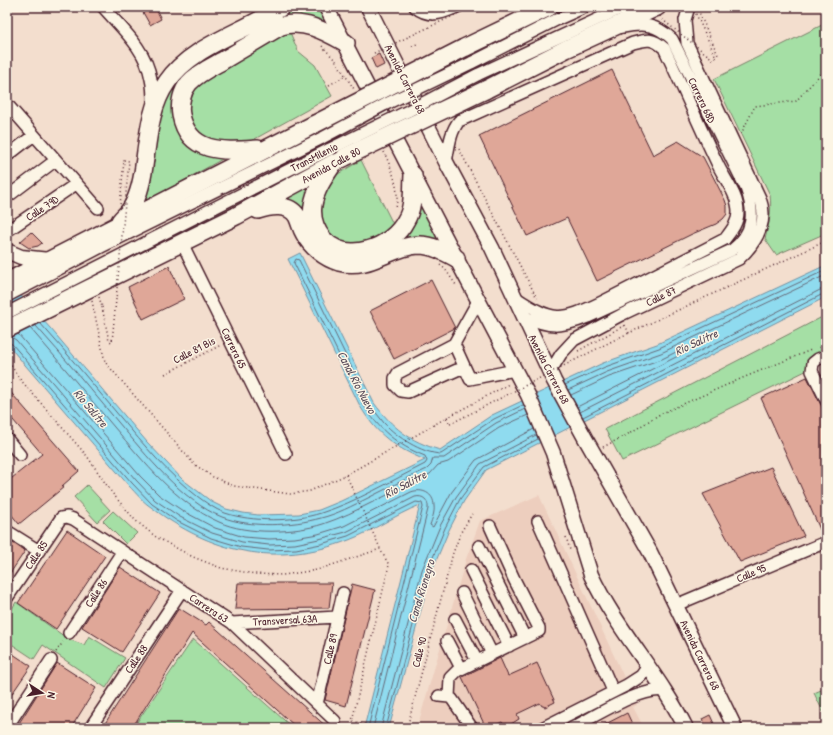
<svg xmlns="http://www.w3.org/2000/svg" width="833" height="735" viewBox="0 0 833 735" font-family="'Patrick Hand',sans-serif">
<rect width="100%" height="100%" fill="#f3dece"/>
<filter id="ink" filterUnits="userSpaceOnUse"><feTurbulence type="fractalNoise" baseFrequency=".025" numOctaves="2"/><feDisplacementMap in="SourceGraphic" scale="8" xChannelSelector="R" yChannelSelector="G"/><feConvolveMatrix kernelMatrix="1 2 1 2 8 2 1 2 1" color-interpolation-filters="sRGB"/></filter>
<g filter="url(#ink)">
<path fill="#edcebe" d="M539,495L637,705L633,707L644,728H417L466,559L480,521Z"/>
<path fill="#a5dfa5" stroke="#787f68" d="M294,7H321L334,33L312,22L197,70L175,120L226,157L140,205L153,141L169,86L200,58L283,15Z
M826,23V233L776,255L765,239C769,224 772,211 770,195L714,79Z
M289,30L298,51L315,65L332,96L253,140L239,146L213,145L187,122V94L197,82Z
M361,160L393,224L387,236L370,244H340L321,226V194L333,177Z
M319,180L307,214L278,199Z
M419,199L446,250L388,246Z
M826,315V361L622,461L605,429Z
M87,485L110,510L97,522L74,497Z
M113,511L137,533L126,544L103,521Z
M16,602L68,639L84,645L89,636L125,658L106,688L43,645L34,659L7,641V617Z
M193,639L293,728H133Z
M826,688V718L814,693Z"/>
<path fill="#8fdbef" stroke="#7390a1" d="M300,253L374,403C393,428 409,441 440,450L492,415L603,363L657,344L826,265V297L486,470L464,501L449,530L431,573L389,728H364L420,505C395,515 373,531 349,540C276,568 211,553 151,507C143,502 136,493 129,486L7,344V280L51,329L147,442L182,479L212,502L226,509L243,513L258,515L299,514L319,510L341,501L425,460C394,447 377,435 360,406L288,259Z"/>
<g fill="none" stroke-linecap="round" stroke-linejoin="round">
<path stroke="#666a79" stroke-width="1" d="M40,323C68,354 94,386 121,418C144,445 168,474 197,496C205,502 214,509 225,513C252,522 293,522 321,513C356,502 391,481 425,464L427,461L425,456C397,445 379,430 363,404L294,263L296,259L299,260L370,405C375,411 379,417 384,423C397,437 421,453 441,454L494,419L523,405
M36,326C64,357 91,390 118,422C145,454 183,502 222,517C250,528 292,526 321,518C337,514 352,506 368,498C388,488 407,478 427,469L431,465L433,458H444L496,423L525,409
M30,328C59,361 86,394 114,427C144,462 176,503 219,522C247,535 295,533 323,524C341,518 357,510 373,502C392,493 411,483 430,474L438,465L448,462L499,428L528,415
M18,334L140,476L159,495L183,511L215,528L244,537L269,539L295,538L318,534L344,526L411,492C422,488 434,493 434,506C435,512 432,519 430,525L433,527L451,493L476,460L534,429
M11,337L16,340L136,480L155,500L180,517L212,533L242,542L269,545L295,544L319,539L346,532L415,497C423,495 429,500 428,509L373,728
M7,342L12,344L132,483L152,504L177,521L211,538L241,547L268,550L296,549L321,544L348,536L416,502L422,503L423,507L368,728
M565,385L605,367L659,348L826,270
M568,390L607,372L661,353L826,275
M571,395L609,377L662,359L680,350L683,351L682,354L577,407
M580,412L820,290L826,289
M583,417L823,294H826
M381,728L422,570L440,526L456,497L480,464L536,435
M386,728L427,572L445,528L460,499L484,467L538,439"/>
</g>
<path fill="#dfa798" stroke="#4a1f2b" d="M140,7H155L161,19L150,25Z
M379,54L384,65L376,69L371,58Z
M612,70L653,155L678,141L703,157L725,200L727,206V214L723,219L716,224L692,234L597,281L567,218L527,236L479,136Z
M31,232L42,243L38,246L29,248L20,242Z
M169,266L184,299L143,319L128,287Z
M431,280L455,328L394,359L370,311Z
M807,377L826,415V535L823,536L761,398Z
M7,388L79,471L62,486L64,487L19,524L7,509V482L42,454L7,413Z
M771,467L804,536L740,562L703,494Z
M67,530L105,556L56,629L18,603Z
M7,539L25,551L7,578Z
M120,567L160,593L122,652L82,627Z
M238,583H332L329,608L235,609Z
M352,584L375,590L346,706L325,700Z
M179,608L206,625L209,622L328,728H297L192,633L132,728H102Z
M7,650L31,666L7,701Z
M500,658L508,676L537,663L555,702L545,707L543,706H542L540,703L517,714L519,719L508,726L507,724L504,725L502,722L489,728L488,726H485L462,677Z
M57,663L96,688L71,728H16Z
M627,713L634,728H598Z
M710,715L716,728H707L702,719Z"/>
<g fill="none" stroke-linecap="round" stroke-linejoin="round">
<g stroke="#4a1f2b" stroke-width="14">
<path id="minor" d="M103,7C122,29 146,49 151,79C153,87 153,95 153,104
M415,7C430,19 442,13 457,7
M471,63L556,20L585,7
M477,75L624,7
M7,104L98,208
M7,156L34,135
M446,162C449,147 450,132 459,121L633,43C647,39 653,38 664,48C683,87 699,126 718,165C725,180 738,195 738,212C738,223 731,231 725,239L602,302C561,322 553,322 515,297
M7,197L56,160
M7,231L76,184
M182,243L286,454
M7,296L101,247L322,138
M478,301L454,344L470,379L515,370
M7,313L330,149
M523,316C550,328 560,328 588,317L732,250C754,233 755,213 746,188L672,39C656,24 644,23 623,27
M454,344L398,373L395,378V385L401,391L408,392L457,370L465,368
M826,356L818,359L813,363L812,371L826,400
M550,372L561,354L574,340L621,315L739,259C756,243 769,222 760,198L687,43L685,20L689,7
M7,439L20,455
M538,521L613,691
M7,531L39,551
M479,546L525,638
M471,570L509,646
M462,593L492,654
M7,598L61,518L67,517L73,519L232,623L335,721
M676,605L826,542
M455,619L477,661
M232,623L337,617
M69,633L122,552
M447,641L461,668
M439,696L449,697L452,699L472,728
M449,697L450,678L457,671L539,631V628L514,579L490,526
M317,704L343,593
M7,727L51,660
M90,728L182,590
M542,728L627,685L641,676L648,666
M572,728C594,717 642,686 665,691"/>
</g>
<g stroke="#4a1f2b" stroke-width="17">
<path id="major" d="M326,7L456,258L528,395L553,453L591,575C617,630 659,674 686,728
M368,7L446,162L492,248L554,381L585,438L650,552L735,728
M7,251L21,257L49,260"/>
</g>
<g stroke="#4a1f2b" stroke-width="20">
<path id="highway" d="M464,48L549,7
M485,90L566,49L657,7
M258,149C225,151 189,155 181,115C179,104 182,91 189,83C198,73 211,67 222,61C242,49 261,38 281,26C304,19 326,32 346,43
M333,164C325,176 315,190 313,205C311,218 315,229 323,239C347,265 392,248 406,220C414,207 412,190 413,175
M258,210C270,206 289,203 297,216C300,222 301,228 304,233C311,247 325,258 339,262C370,270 390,246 419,245C432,245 445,252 456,258
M120,221C123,217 127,214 130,210C139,197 142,181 144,166C148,138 150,106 167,82C192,45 246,32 281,7
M7,282L315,124
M7,329L236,216L345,157"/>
</g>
<path stroke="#4a1f2b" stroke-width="1.5" stroke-dasharray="1 3" stroke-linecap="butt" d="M698,10L718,55L716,57
M322,46L336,61L354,89
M412,46L417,44
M329,85L345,76
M741,134L755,106L796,101L826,68
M459,149L537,298
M384,152C392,170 400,188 396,208
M440,265L445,269L456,285
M99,297L102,307
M92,301L105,362L194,464L213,477L234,486L290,494L310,491L346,475L446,418L509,384
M625,325L629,333L826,241
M620,337L629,333
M819,347L826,344
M578,351L625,325
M7,359L19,378L87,456L112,493L135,520L156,537L193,557L221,568L255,574L283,575L317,570L380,549L389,565L352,721L378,728
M165,374L221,345
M446,418L450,424
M603,447L625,436L660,414L745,377L811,350
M346,475L380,548
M566,537L570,550
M56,652L63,642
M407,728L453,553L461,532L472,514"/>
<use href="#minor" stroke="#fcf5e5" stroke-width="11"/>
<use href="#major" stroke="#fcf5e5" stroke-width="14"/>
<use href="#highway" stroke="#fcf5e5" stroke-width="17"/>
<g stroke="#4a1f2b" stroke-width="14" stroke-linecap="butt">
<path id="minor-bridge" d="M322,138L384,105L471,63
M330,149L408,111L477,75"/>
</g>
<g stroke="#4a1f2b" stroke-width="20" stroke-linecap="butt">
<path id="highway-bridge" d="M315,124L464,48
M345,157L485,90"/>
</g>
<path stroke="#4a1f2b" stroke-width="1.5" stroke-dasharray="1 3" stroke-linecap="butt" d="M652,7L664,21L714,60L716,57L695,12
M374,53L472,7
M102,307L109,341L112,342L129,161L124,160L120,206
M450,424L620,337"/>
<use href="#minor-bridge" stroke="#fcf5e5" stroke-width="11"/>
<use href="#highway-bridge" stroke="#fcf5e5" stroke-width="17"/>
</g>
</g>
<g text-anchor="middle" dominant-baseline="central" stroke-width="3" stroke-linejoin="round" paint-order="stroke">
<g font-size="11" fill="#4a1f2b" stroke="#fcf5e5">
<text transform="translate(405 79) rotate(63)">Avenida Carrera 68</text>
<text transform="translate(702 100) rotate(64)">Carrera 68D</text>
<text transform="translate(314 157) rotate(-27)">TransMilenio</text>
<text transform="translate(331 165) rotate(-28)">Avenida Calle 80</text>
<text transform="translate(42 208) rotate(-34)">Calle 79D</text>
<text transform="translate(661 296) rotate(-26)">Calle 87</text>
<text transform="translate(234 348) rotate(64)">Carrera 65</text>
<text transform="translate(194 350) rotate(-27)">Calle 81 Bis</text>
<text transform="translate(549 369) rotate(63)">Avenida Carrera 68</text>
<text transform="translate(36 555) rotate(-56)">Calle 85</text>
<text transform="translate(751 573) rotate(-23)">Calle 95</text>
<text transform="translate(96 593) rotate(-57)">Calle 86</text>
<text transform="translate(209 608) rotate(33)">Carrera 63</text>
<text transform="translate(285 620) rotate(-3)">Transversal 63A</text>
<text transform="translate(330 649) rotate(-77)">Calle 89</text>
<text transform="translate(419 652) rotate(-76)">Calle 90</text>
<text transform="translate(700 655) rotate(64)">Avenida Carrera 68</text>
<text transform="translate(136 659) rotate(-56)">Calle 88</text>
</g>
<g font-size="12" font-style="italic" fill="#5b4e5c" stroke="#fcf5e5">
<text transform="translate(696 342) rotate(-25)">Río Salitre</text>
<text transform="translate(357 382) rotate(62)">Canal Río Nuevo</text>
<text transform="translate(91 408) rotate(50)">Río Salitre</text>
<text transform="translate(405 484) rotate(-28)">Río Salitre</text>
<text transform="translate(421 591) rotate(-73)">Canal Rionegro</text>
</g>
</g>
<rect width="833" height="735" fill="none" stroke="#fcf5e5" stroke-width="24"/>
<rect x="12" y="12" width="809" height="711" fill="none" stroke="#4a1f2b" stroke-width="1.5" filter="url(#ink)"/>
<g transform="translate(42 693) rotate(102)" stroke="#fcf5e5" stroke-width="3" paint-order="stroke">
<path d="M0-3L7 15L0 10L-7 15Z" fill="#4a1f2b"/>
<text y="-6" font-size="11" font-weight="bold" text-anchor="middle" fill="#4a1f2b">N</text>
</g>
</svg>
